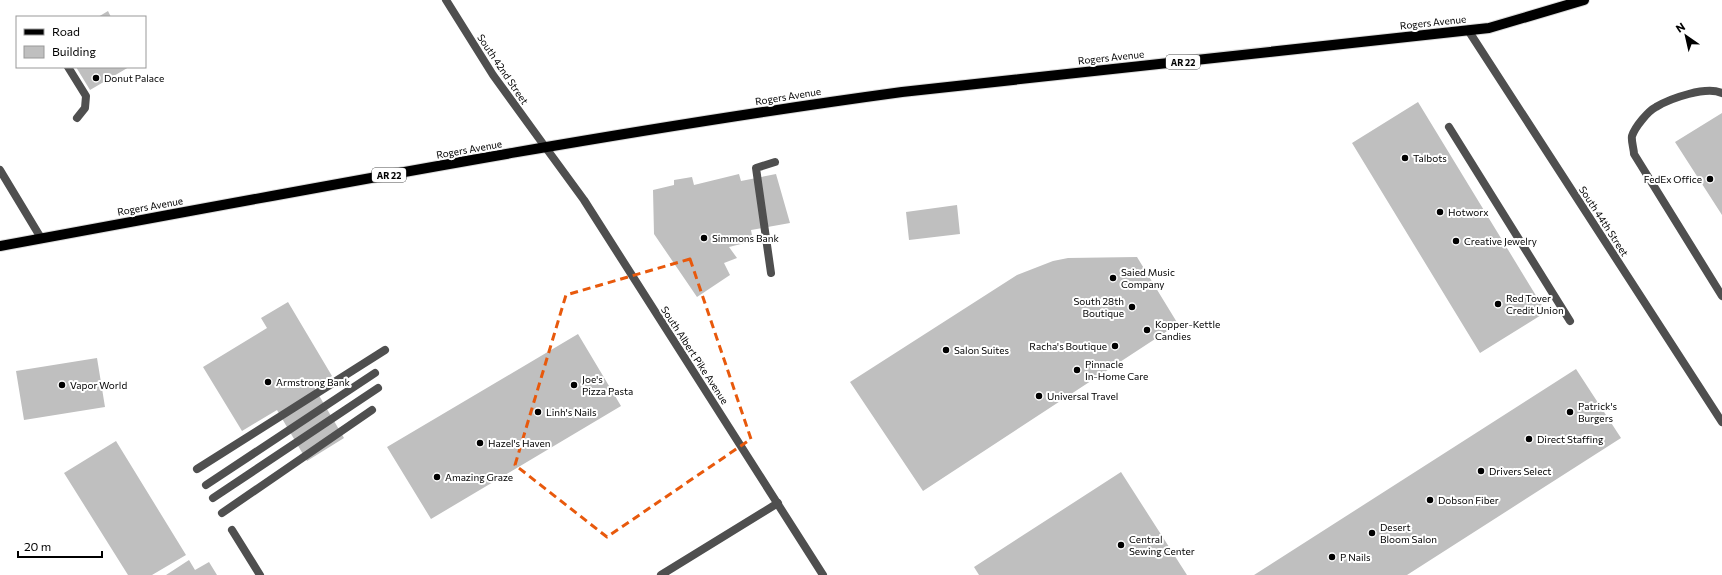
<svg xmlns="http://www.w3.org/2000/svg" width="1722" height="575" viewBox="0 0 1722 575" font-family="Commissioner,sans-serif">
<rect width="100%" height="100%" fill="#fff"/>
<path fill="#bfbfbf" d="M108,11L111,17H98Z
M76,67H129L90,90Z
M1418,102L1546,312L1480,353L1352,143Z
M1722,113V215L1675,142Z
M739,174L741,181L776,174L790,223L751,230L753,241L729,247L737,258L724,263L730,275L697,297L654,234L653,190L674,185V180L692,177L694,185Z
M957,205L960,234L909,240L906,212Z
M1137,257L1178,324L923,491L850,382L1017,275L1053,261L1068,258Z
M288,302L332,376L314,387L344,438L307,461L277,410L242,431L203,367L267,328L261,318Z
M578,334L621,406L431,519L387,447Z
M97,358L105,407L24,420L16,371Z
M1576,369L1621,438L1407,575H1254Z
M116,441L186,555L152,575H128L64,473Z
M1121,472L1187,575H979L974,567Z
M189,560L195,570L209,562L217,575H166Z"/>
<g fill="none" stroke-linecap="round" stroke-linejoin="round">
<g stroke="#dbdbdb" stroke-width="12">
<path id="primary" d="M0,246C300,191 600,133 902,92L1489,28L1584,0"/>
</g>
<path stroke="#4f4f4f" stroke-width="8" d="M68,67L86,96L85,108L77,118
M1722,93C1706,86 1671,98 1656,107C1648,111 1635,127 1632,136C1631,141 1634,149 1634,154L1722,296
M1449,127L1570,321
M771,273L756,168L775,162
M197,469L385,350
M206,485L375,373
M213,498L378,388
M222,513L372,410
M232,530L260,575
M661,575L778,503"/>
<path stroke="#4f4f4f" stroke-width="8" d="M1468,30L1722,422
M546,148L584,200L823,575
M0,170L41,238"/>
<path stroke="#4f4f4f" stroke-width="8" d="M446,0L493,75L546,148"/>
<use href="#primary" stroke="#000" stroke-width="10"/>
</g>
<path fill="none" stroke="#e8590c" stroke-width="3" stroke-dasharray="8 5" stroke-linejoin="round" d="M690,259L751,439L607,537L515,465L566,295Z"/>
<g fill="#000" stroke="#fff" stroke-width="1.5">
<circle cx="96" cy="78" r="4"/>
<circle cx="1405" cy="158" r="4"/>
<circle cx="1710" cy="179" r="4"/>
<circle cx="1440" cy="212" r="4"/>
<circle cx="704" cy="238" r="4"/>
<circle cx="1456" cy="241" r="4"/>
<circle cx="1113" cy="278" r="4"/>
<circle cx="1498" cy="304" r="4"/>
<circle cx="1132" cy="307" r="4"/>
<circle cx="1147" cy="330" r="4"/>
<circle cx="1115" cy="346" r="4"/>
<circle cx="946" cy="350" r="4"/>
<circle cx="1077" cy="370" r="4"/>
<circle cx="268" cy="382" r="4"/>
<circle cx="62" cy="385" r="4"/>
<circle cx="574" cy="385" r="4"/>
<circle cx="1039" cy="396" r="4"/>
<circle cx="538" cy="412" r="4"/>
<circle cx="1570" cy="412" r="4"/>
<circle cx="1529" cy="439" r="4"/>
<circle cx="480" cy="443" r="4"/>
<circle cx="1481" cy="471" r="4"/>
<circle cx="437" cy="477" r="4"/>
<circle cx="1430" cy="500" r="4"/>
<circle cx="1372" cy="533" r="4"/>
<circle cx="1121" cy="545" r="4"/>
<circle cx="1332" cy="557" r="4"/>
</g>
<g text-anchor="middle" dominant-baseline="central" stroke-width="4" stroke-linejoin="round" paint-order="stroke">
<g fill="#fff" stroke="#4c4c4c" stroke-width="1">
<rect x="1166" y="55" width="34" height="14" rx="3"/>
<rect x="372" y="168" width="34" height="14" rx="3"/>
</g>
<g font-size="9" font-weight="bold" fill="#000">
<text x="1183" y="62">AR 22</text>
<text x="389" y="175">AR 22</text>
</g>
<g font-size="10" fill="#000" stroke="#fff">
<text transform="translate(1433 22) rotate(-6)">Rogers Avenue</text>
<text transform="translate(1111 57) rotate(-6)">Rogers Avenue</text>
<text transform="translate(503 69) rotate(56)">South 42nd Street</text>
<text transform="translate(788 96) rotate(-9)">Rogers Avenue</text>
<text transform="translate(469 149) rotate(-10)">Rogers Avenue</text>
<text transform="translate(150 206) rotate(-10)">Rogers Avenue</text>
<text transform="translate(1604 221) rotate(57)">South 44th Street</text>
<text transform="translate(695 355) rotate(57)">South Albert Pike Avenue</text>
</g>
<g font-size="10" fill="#000" stroke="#fff" text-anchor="start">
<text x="104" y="78">Donut Palace</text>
<text x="1413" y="158">Talbots</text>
<text x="1702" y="179" text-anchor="end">FedEx Office</text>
<text x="1448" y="212">Hotworx</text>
<text x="712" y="238">Simmons Bank</text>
<text x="1464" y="241">Creative Jewelry</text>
<text x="1121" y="272">Saied Music<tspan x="1121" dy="12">Company</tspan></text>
<text x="1506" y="298">Red Tover<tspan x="1506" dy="12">Credit Union</tspan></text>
<text x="1124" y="301" text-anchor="end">South 28th<tspan x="1124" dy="12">Boutique</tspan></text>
<text x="1155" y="324">Kopper-Kettle<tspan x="1155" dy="12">Candies</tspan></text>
<text x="1107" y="346" text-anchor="end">Racha's Boutique</text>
<text x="954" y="350">Salon Suites</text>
<text x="1085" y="364">Pinnacle<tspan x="1085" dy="12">In-Home Care</tspan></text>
<text x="582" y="379">Joe's<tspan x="582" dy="12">Pizza Pasta</tspan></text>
<text x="276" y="382">Armstrong Bank</text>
<text x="70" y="385">Vapor World</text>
<text x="1047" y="396">Universal Travel</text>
<text x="1578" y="406">Patrick's<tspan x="1578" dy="12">Burgers</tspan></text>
<text x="546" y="412">Linh's Nails</text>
<text x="1537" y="439">Direct Staffing</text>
<text x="488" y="443">Hazel's Haven</text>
<text x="1489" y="471">Drivers Select</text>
<text x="445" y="477">Amazing Graze</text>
<text x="1438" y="500">Dobson Fiber</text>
<text x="1380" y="527">Desert<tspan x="1380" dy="12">Bloom Salon</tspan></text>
<text x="1129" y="539">Central<tspan x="1129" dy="12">Sewing Center</tspan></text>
<text x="1340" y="557">P Nails</text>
</g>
</g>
<rect x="16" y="16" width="130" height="52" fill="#ffffff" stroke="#999999"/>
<rect x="24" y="29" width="20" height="6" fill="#000000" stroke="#999999"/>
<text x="52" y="36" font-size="12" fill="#000000">Road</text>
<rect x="24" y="46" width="20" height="12" fill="#bfbfbf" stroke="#999999"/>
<text x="52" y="56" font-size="12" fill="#000000">Building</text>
<g transform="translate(1686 36) rotate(326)" stroke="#ffffff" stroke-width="3" paint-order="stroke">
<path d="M0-3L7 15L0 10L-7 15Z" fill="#000000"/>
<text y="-6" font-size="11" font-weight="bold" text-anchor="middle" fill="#000000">N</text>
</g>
<path d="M18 551v6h84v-6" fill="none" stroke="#000000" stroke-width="2"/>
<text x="24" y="551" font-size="12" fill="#000000" stroke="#ffffff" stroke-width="3" paint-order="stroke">20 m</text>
</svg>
